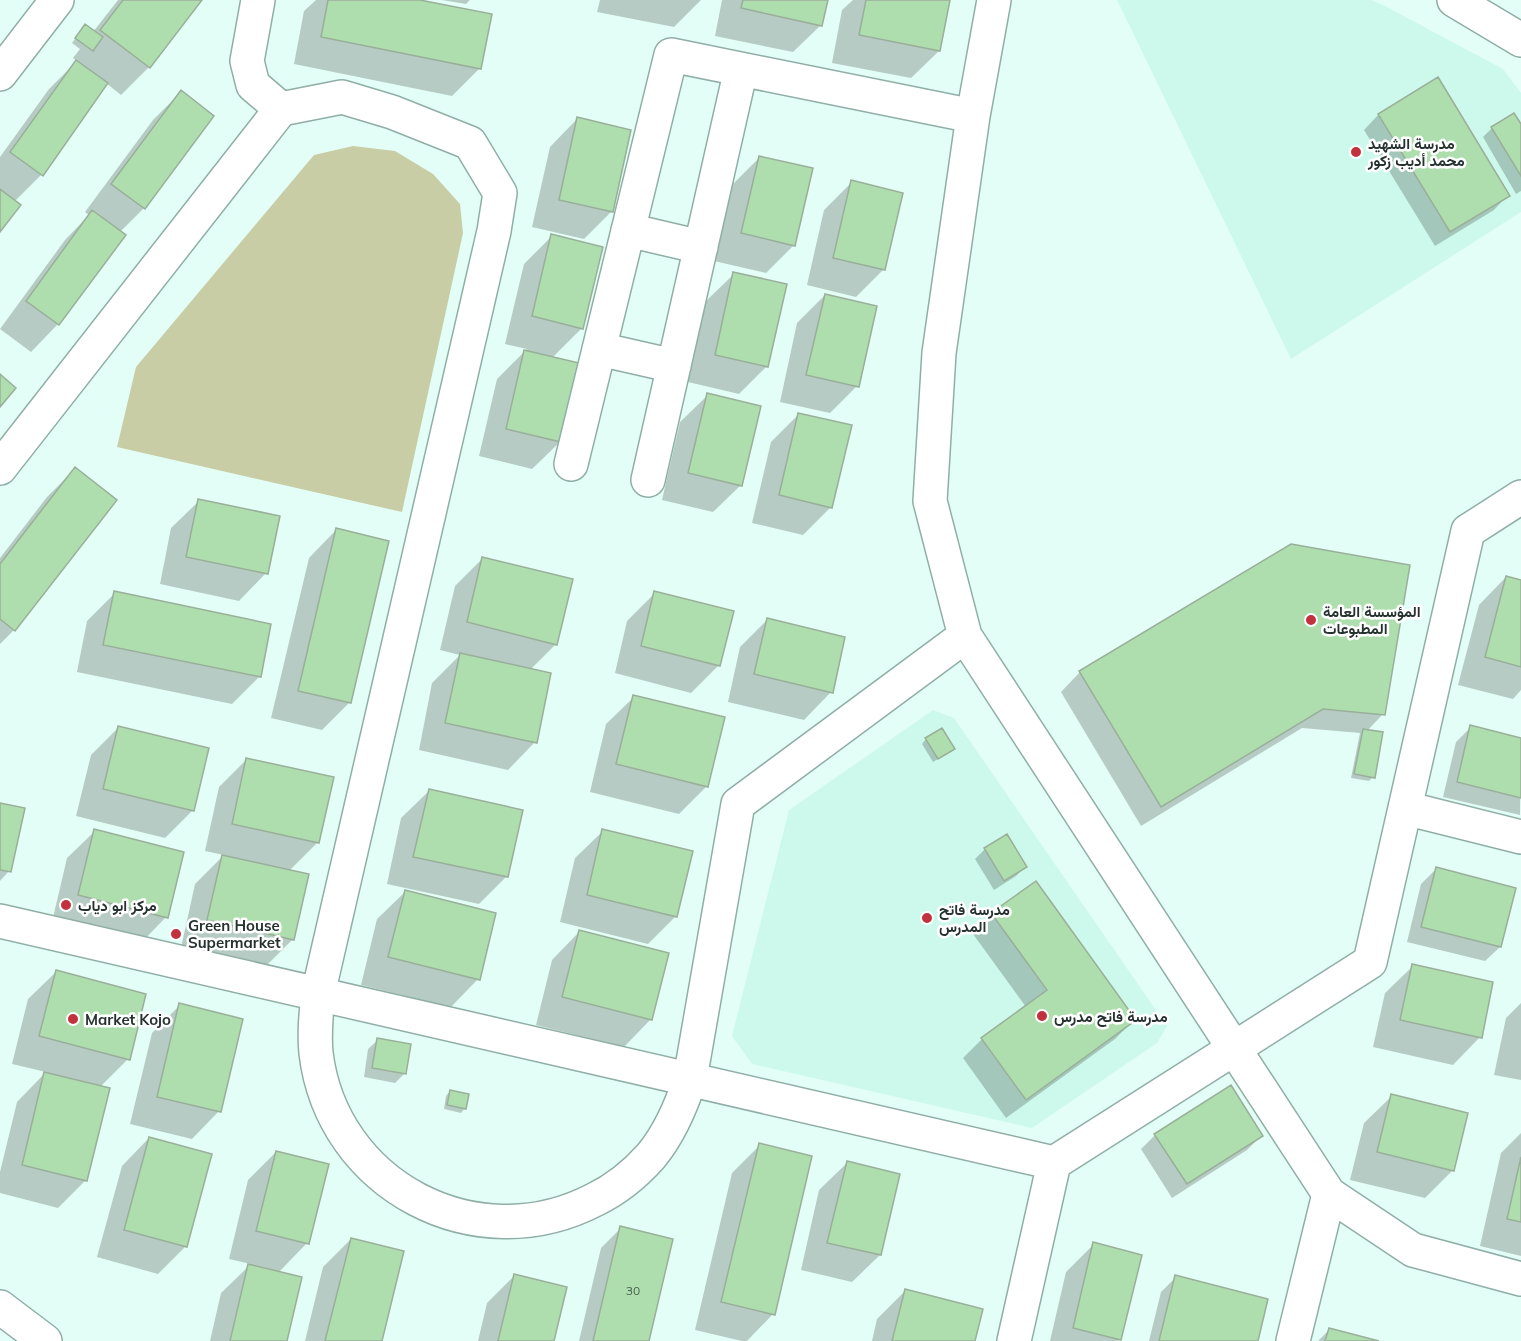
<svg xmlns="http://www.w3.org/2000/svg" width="1521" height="1341" viewBox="0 0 1521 1341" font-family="Mulish,Vazirmatn,sans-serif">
<rect width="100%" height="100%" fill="#e3fef6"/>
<path fill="#cdf9ec" d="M1117,0H1371L1385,6L1503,69L1521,93V212L1291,359Z
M933,710L954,718L1167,1026L1157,1043L1032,1128L752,1064L732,1036L789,810Z"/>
<path fill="#c8cda5" d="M353,146L395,151L433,174L460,204L463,233L402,512L117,447L136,367L314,155Z"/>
<path fill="#0003" d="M118,0H200L149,67L121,95L106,83L41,175L14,202L0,229V157L49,89L77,61L73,58L80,49L72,43L81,31L93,32Z
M316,0H413L480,68L452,96L294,64L304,11Z
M442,0H470L466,4Z
M600,0H701L674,27L597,12Z
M722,0H826L821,25L793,52L715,36Z
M853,0H948L939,51L911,78L832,63L842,10Z
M1437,79L1508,195L1494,210L1435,246L1364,130L1378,115Z
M181,92L212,116L144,208L120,232L58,324L31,352L0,329L65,240L89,215L85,212L153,120Z
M577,119L611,212L584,239L532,227L550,147Z
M1521,127V191L1516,194L1483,137L1492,128Z
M760,157L794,245L766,273L714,261L732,185Z
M852,182L884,269L856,297L807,285L824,210Z
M552,236L582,328L552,358L560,442L532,469L479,456L497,379L527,349L505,344L524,264Z
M734,274L767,366L739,394L688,382L706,301Z
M825,295L857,386L830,413L780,402L797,323Z
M708,395L741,485L713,512L662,500L680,422Z
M799,414L831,507L803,535L752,523L771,442Z
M75,469L14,630L0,644V558L47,497Z
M199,501L266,573L239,601L160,584L171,528Z
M336,530L350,702L322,730L271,718L309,558Z
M483,558L556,644L530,670L535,742L508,770L419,750L432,683L460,655L440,650L455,586Z
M1506,577L1521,581V690L1513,699L1458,685L1479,605Z
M115,593L270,625L259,677L232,704L77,672L87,621Z
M655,593L719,665L691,693L615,673L627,621Z
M767,620L831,692L804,720L728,702L740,647Z
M1080,672L1383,714L1367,731L1373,777L1369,781L1351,778L1360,733L1302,728L1141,826L1061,692Z
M634,697L707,786L679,814L590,792L606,724Z
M1471,727L1521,739L1520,815L1443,797L1456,742Z
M118,728L193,810L165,838L76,816L91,755Z
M926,739L953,749L948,753L933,762L922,744Z
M247,759L318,842L289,871L293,939L265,967L181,948L195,884L224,855L205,851L219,787Z
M429,791L521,811L506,877L479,904L387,884L401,818Z
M0,804L9,871L0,881Z
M95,831L166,917L139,945L52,922L67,858Z
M603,831L676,916L648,944L560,922L575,858Z
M985,849L1025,867L1016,876L994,890L975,859Z
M1436,869L1500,947L1485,961L1407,942L1421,884Z
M405,892L478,979L451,1007L361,985L377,919Z
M992,915L1134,1020L1115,1039L1006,1118L963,1058L982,1039L1026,1007L973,934Z
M579,932L651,1019L624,1047L536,1025L552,960Z
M1413,966L1480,1037L1453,1065L1373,1047L1385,993Z
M56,972L128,1059L100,1087L86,1180L58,1208L0,1193V1172L17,1102L46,1072L12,1064L28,999Z
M1521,1003V1080L1494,1075L1506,1018Z
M180,1005L219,1111L192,1139L130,1124L152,1033Z
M378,1040L405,1073L395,1083L364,1077L368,1049Z
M450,1091L465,1108L461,1113L444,1109L446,1096Z
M1392,1096L1453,1170L1425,1198L1350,1180L1364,1123Z
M1521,1133V1256L1480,1246L1501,1153Z
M1155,1135L1261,1136L1247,1150L1172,1198L1141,1149Z
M149,1138L186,1246L158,1274L97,1257L122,1166Z
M760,1145L773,1314L747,1341H742L695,1330L732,1173Z
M276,1152L307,1243L278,1273L285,1341H210L221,1293L251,1264L229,1259L248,1180Z
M847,1163L880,1255L852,1282L801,1270L819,1190Z
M621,1228L647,1341H579L601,1248Z
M351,1239L380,1341H305L323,1267Z
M1094,1244L1120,1339L1118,1341H1050L1066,1272Z
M514,1276L552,1341H478L487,1303Z
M1176,1277L1256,1341H1149L1161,1292Z
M905,1291L974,1341H872L877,1319Z
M1329,1330L1373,1341H1318Z"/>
<path fill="#aedeae" stroke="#9aaf9a" stroke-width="1.5" d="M123,0H202L150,68L100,30Z
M328,0H420L492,14L481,69L321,37Z
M743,0H828L822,26L741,8Z
M866,0H950L940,51L859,35Z
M85,24L103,37L93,51L75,38Z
M76,60L108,83L43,176L10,152Z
M1438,77L1510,196L1450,232L1378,114Z
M181,90L214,116L145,209L111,184Z
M1514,113L1521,124V176L1491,127Z
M577,117L631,130L613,212L559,200Z
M759,156L813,168L795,246L741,233Z
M851,180L903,193L885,270L833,258Z
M0,189L21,205L0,232Z
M92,210L126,235L59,325L26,301Z
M551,234L603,247L583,329L532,316Z
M733,272L787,284L768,367L715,355Z
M825,294L877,306L859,387L806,375Z
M524,350L579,363L561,442L506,429Z
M0,374L16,388L0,407Z
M707,393L761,406L742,486L688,473Z
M798,413L852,425L832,508L779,495Z
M75,467L117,500L15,631L0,619V564Z
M198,499L280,516L268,574L186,557Z
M336,528L389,541L351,703L298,691Z
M1291,544L1410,565L1385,715L1323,709L1161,807L1079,671Z
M482,557L573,579L557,645L467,622Z
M1506,576L1521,580V667L1485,657Z
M114,591L271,624L261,677L103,645Z
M654,591L734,611L720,666L641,646Z
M767,618L845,637L833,693L754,674Z
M460,653L551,673L537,743L445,723Z
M633,695L725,717L708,787L616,764Z
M1470,725L1521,738V798L1457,782Z
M118,726L209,748L194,811L103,789Z
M942,728L955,749L938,759L925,738Z
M1363,729L1383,732L1375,778L1354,774Z
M246,758L334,777L319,843L232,824Z
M429,789L523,810L508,877L413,857Z
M0,803L25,808L11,872L0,870Z
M94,829L184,852L168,918L78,895Z
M602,829L693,851L677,917L587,895Z
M1007,834L1027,867L1004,881L984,848Z
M222,855L309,874L294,940L207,920Z
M1436,867L1516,888L1501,947L1421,927Z
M1036,881L1136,1020L1026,1100L981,1038L1047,990L991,913Z
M405,890L496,913L480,980L388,957Z
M579,930L669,953L652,1020L562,997Z
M1412,964L1493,982L1482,1038L1400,1020Z
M56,970L146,994L130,1060L39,1036Z
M179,1003L243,1019L221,1112L157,1097Z
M377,1038L411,1044L406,1074L372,1068Z
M44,1072L110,1088L87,1181L22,1165Z
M1231,1085L1263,1136L1187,1184L1154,1134Z
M450,1090L469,1094L466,1109L447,1105Z
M1391,1094L1468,1113L1454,1171L1377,1152Z
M149,1137L212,1154L187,1247L124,1230Z
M759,1143L812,1156L775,1315L721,1302Z
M276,1151L329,1164L309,1244L256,1231Z
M1521,1157V1222L1507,1219Z
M847,1161L900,1174L881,1255L827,1243Z
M620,1226L673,1239L649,1341H593Z
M351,1238L404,1251L382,1341H325Z
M1093,1242L1142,1255L1121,1340L1073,1328Z
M248,1264L302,1277L287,1341H230Z
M514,1274L567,1287L554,1341H498Z
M1175,1275L1268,1299L1258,1341H1159Z
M905,1289L983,1309L975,1341H892Z
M1329,1328L1379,1341H1325Z"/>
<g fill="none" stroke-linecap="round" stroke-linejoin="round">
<g stroke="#8fafa6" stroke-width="36">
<path id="street" d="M258,0L247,61L253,85L281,109
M994,0L973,116L939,353L930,501L965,636L1329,1194L1413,1250L1521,1279
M1454,0L1521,40
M0,74L57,0
M628,230L701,247
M599,349L674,366
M571,464L671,55L973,116
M0,468L281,109L342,97L392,112L470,143L500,193L494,231L318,994C316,1014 314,1033 316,1053C332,1186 476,1261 594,1200C615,1190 635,1174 651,1156C670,1133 681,1107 690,1079L738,804L965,636
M648,480L741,69
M1405,808L1521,837
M0,921L1054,1163
M1014,1341L1054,1163L1370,962L1468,531L1521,497
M1293,1341L1329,1194"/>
</g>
<g stroke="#8fafa6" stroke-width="36">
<path id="secondary" d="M0,1307L45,1341"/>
</g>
<use href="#street" stroke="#fff" stroke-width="33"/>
<use href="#secondary" stroke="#fff" stroke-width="33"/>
</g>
<g fill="#c2313e" stroke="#fff" stroke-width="2">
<circle cx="1356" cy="152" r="6"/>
<circle cx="1311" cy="620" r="6"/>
<circle cx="66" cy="905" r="6"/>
<circle cx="927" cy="918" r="6"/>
<circle cx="176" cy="934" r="6"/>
<circle cx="1042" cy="1016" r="6"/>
<circle cx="73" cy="1019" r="6"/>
</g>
<g text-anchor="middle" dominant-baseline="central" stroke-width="5" stroke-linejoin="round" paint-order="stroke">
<g font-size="12" fill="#475d4f">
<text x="633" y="1290">30</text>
</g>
<g font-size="15" font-weight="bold" fill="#25322f" stroke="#fff" text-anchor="start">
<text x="1368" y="143">مدرسة الشهيد<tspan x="1368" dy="17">محمد أديب زكور</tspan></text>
<text x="1323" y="611">المؤسسة العامة<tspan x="1323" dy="17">المطبوعات</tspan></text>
<text x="78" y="905">مركز ابو دياب</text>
<text x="939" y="909">مدرسة فاتح<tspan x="939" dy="17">المدرس</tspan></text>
<text x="188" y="925">Green House<tspan x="188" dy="17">Supermarket</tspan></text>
<text x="1054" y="1016">مدرسة فاتح مدرس</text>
<text x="85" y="1019">Market Kojo</text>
</g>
</g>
</svg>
